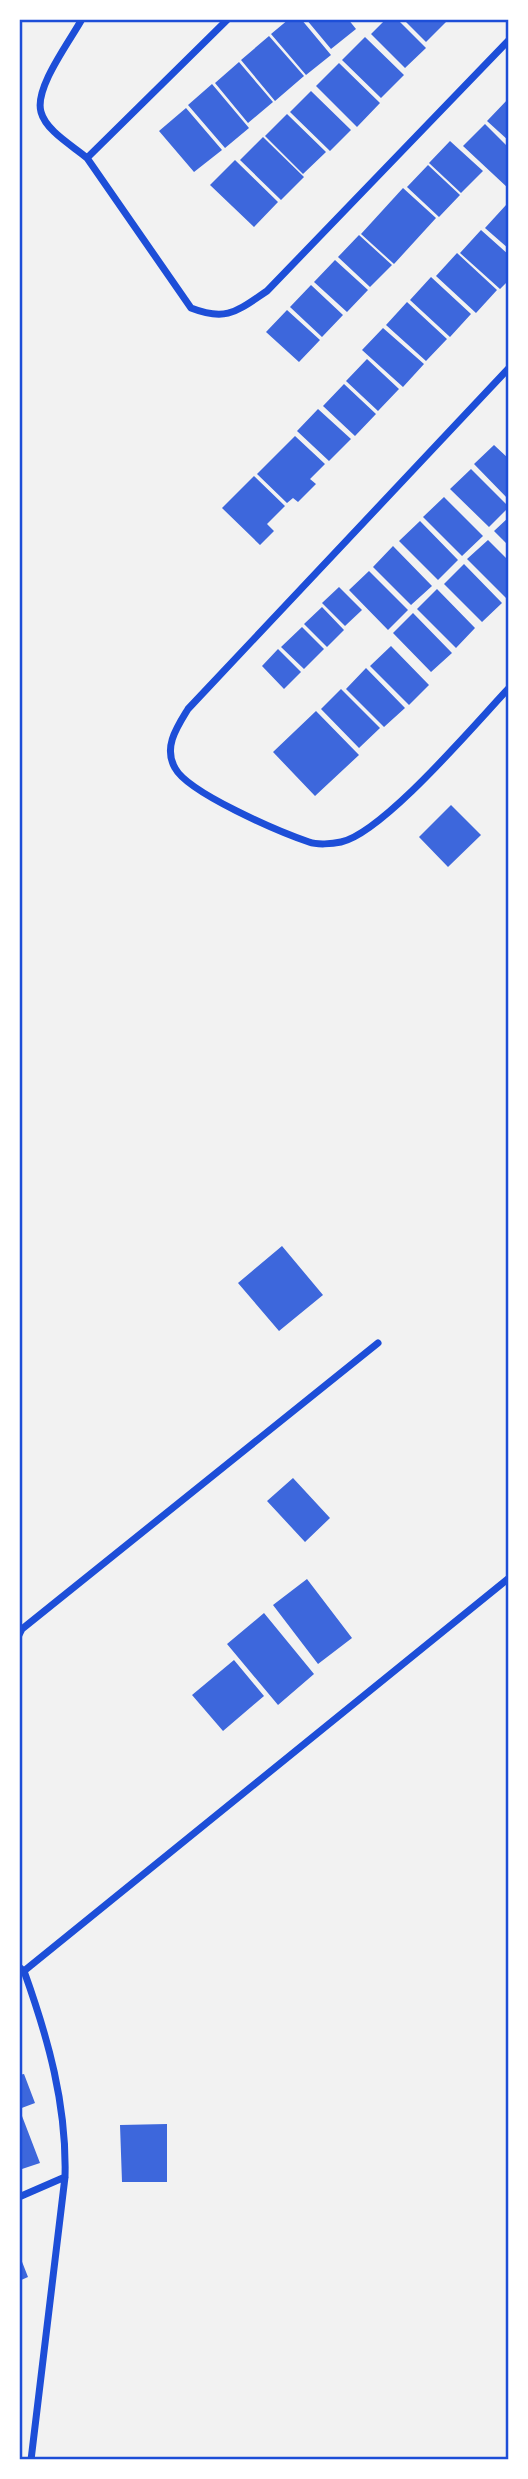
<svg xmlns="http://www.w3.org/2000/svg" width="528" height="2479" viewBox="0 0 528 2479" font-family="Helvetica,sans-serif">
<rect width="100%" height="100%" fill="#f2f2f2"/>
<path fill="#3d67dc" d="M289,19H301L331,55L306,75L271,34Z
M306,19H348L356,29L331,49Z
M386,19H397L426,48L405,68L371,34Z
M403,19H445L447,21L426,42Z
M269,36L304,76L275,101L241,60Z
M365,37L404,75L381,98L342,60Z
M239,62L273,102L248,123L215,83Z
M339,63L380,103L357,127L316,86Z
M212,84L249,128L225,148L188,105Z
M311,91L351,130L330,151L290,112Z
M509,98V141L487,121Z
M186,108L222,150L194,172L159,131Z
M287,114L326,152L303,174L265,136Z
M485,124L509,148V189L463,146Z
M263,137L304,177L281,200L240,160Z
M450,141L483,171L461,193L429,163Z
M235,160L278,202L254,227L210,185Z
M428,165L460,195L439,217L407,187Z
M403,188L436,218L394,264L361,234Z
M506,205L509,207V249L485,228Z
M481,230L509,255V280L500,289L460,253Z
M359,235L392,265L370,287L338,257Z
M457,253L497,290L476,313L436,276Z
M335,260L368,290L347,312L314,282Z
M431,277L471,314L450,337L410,300Z
M311,285L343,315L322,337L290,307Z
M407,302L447,339L426,361L386,325Z
M287,310L320,340L299,362L266,332Z
M383,328L424,364L403,387L362,350Z
M367,359L399,389L378,411L346,381Z
M344,384L376,414L355,436L323,406Z
M318,409L351,439L329,461L297,431Z
M295,436L325,464L310,479L316,484L298,502L293,498L287,503L257,474Z
M494,445L509,459V500L474,464Z
M471,469L509,507L489,527L450,489Z
M254,476L285,506L267,524L274,531L260,545L222,508Z
M444,497L483,536L462,556L423,517Z
M509,517V546L494,531Z
M420,521L458,560L438,580L399,541Z
M488,540L509,561V595L506,598L467,559Z
M393,546L432,586L411,605L373,567Z
M464,564L502,603L482,622L444,584Z
M369,571L408,610L388,630L349,590Z
M339,587L362,610L345,626L322,603Z
M437,589L475,628L456,648L417,609Z
M322,607L344,630L327,647L304,624Z
M413,613L452,653L431,672L393,633Z
M302,627L324,649L304,669L281,647Z
M391,646L429,685L409,705L370,666Z
M278,649L301,672L284,689L262,666Z
M366,668L405,708L384,727L346,689Z
M341,689L380,728L359,748L321,709Z
M316,711L359,755L315,796L273,752Z
M451,805L481,835L448,867L419,837Z
M282,1246L323,1295L279,1331L238,1283Z
M293,1478L330,1518L305,1542L267,1501Z
M307,1579L352,1638L318,1664L273,1605Z
M264,1613L314,1674L278,1705L227,1644Z
M234,1660L264,1696L223,1731L192,1695Z
M24,2074L35,2103L19,2109V2075Z
M22,2116L40,2163L19,2170V2117Z
M167,2124V2182H122L120,2125Z
M19,2254L28,2277L19,2281Z"/>
<g fill="none" stroke-linecap="round" stroke-linejoin="round">
<path stroke="#1d4ed8" stroke-width="7" d="M82,19C70,41 34,88 41,112C46,131 73,146 87,158
M228,19L87,158L191,308C227,322 237,311 267,291L509,40
M509,368L188,709C177,727 163,747 175,768C188,793 280,832 309,842C317,845 332,844 341,842C383,833 475,724 509,688
M19,1635L22,1629L378,1343
M19,1967L24,1971C48,2038 67,2105 65,2177L31,2460
M24,1971L509,1578
M19,2197L65,2177"/>
</g>
<rect width="528" height="2479" fill="none" stroke="#ffffff" stroke-width="42"/>
<rect x="21" y="21" width="486" height="2437" fill="none" stroke="#1d4ed8" stroke-width="2.5"/>
</svg>
